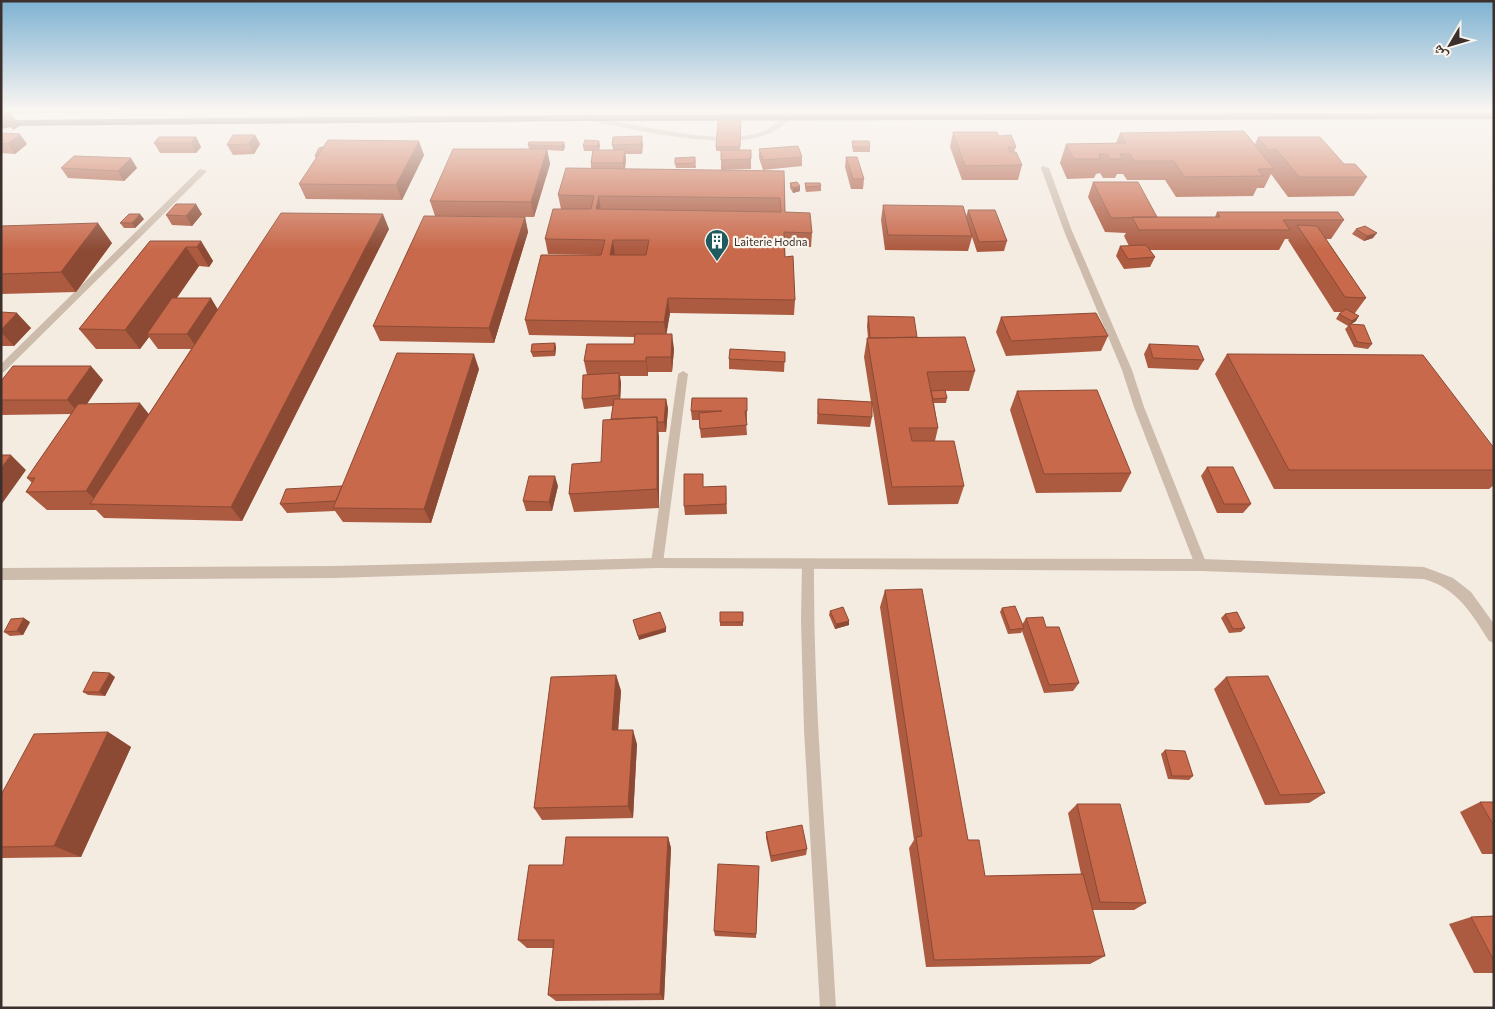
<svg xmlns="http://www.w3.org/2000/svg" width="1495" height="1009" viewBox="0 0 1495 1009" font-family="Commissioner,'Noto Naskh Arabic',sans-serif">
<rect width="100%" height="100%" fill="#f4ebe1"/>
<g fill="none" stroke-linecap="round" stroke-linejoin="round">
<path fill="#cdbbac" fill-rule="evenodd" d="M587,109H593L591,117C637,124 709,144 755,134C767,131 775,124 784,117L785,109H791L792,118C782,127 772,134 759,137C720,149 626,129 585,119Z
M1042,166L1049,168L1072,231L1132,370L1144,407L1207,565L1205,569L1201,570L1197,569L1195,565L1134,407L1122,370L1064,231L1041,168Z
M200,169L207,171L4,372L1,373V364Z
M683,371L688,374L663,563L661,566L657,568L653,566L651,563L678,374Z
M808,559L812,560L814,564C813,712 828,860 836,1008H820L804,730L801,620L802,564L804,560Z"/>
<path fill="#cdbbac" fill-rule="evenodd" d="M657,558L1201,559L1424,567L1453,578L1471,592L1494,624V643L1489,641C1472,614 1457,588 1424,579L1201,571L657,568L334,578L1,580V568L334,566Z"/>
<path fill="#6c584f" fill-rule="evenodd" d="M1,109H127L123,112L1,114Z
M1494,113V119L587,121L1,126V120L587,115Z"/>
</g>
<path fill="#ac5a40" d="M741,120L740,150L751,159V169L721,170V151H716V147Z
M953,132L999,136L1016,147L1014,152L1022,165L1018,180H962L950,147Z
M1,133L27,144L15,154L1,153Z
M1120,133L1255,144L1258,137L1344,164L1367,177L1354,196L1288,197L1271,174L1264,188H1257L1253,196L1176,197L1165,180H1127L1123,174H1117L1115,178H1103L1100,173L1096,174L1094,178L1067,179L1060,163L1066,144L1116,143Z
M255,135L260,144L254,154L233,155L227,145Z
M642,136V154H625L626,160L625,169L784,171L785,212L812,233L811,247H785V257L795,300L794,315L670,313L666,334L674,349L672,372H648V376H620L621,383L620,399H666L668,409L666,432H658L659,508L574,512L569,494L601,462L611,419L613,406L584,409L582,399L587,375L584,361L634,344L635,337L529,335L525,320L601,255L548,254L545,239L561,209L558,195L591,168V163L593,151H584L583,146L600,145L599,150H613L612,145Z
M196,137L201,147L196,153H160L154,143Z
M852,141L870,147V152H853L852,146Z
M564,142L565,147L563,151L547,150L550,164L534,217L435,216L430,201L529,149L528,145Z
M759,149L802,157V166L763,170L759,158Z
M424,155L402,200L306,199L299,184L316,159L315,156Z
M695,157L696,168H676L675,164Z
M846,157L864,179L863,189H851L845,167Z
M61,168H137L124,181L68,178Z
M1093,182L1157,217H1215L1217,212L1344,220L1331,239H1326L1366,298L1355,313H1353L1356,321L1351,324L1372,344L1368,349L1354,347L1345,329L1348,326L1336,319L1339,314L1342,312H1334L1288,240L1289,239H1285L1279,250H1150L1155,257L1150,267L1124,269L1116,256L1120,246H1129L1124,236L1126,233L1105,232L1088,197Z
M790,183L800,186V191L793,193L790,188Z
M805,183L821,186V191L806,192L805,188Z
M883,205L966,217L968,210L1007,241L1004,251L977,252L972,237L968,251L885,250L881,220Z
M202,214L192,226L172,225L166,215Z
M525,217L528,232L494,343L380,341L373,326Z
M144,219L135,228H124L120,223Z
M1,226L112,243L76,292L1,294Z
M389,229L242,521L104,518L96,510H47L26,492L32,483L27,478L71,414L1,415V381L103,380L87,404L149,414L191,349H158L149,337L140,349H96L79,329L150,241H201L213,261L209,267L199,266L177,298L218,309Z
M1356,229L1373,238L1364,241L1352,234Z
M1,312L31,328L14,346H1Z
M868,316L917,337L975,371L969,391H945L947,398L946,403H934L938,428L935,441L964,486L958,504L888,505L872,405V417L870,427L817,424L818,399L871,402L864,357L867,338H868L867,326Z
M1001,317L1108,336L1101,351L1006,356L996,332Z
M555,343L556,348L555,356L533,357L531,352Z
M1149,344L1204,360L1198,370L1148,368L1144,354Z
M785,352L784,372L729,369V359Z
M1227,354L1494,448V485L1489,489H1274L1215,374Z
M479,369L431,523L343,522L335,511L287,513L280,504L342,486Z
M1017,391L1131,473L1121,492L1036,493L1010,410Z
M747,398V421H746L747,435L701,438L699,420H692L691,411Z
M1207,467L1251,504L1243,513H1217L1201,476Z
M558,486L552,511H526L523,501Z
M726,486L727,514L685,515L684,506L703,487Z
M885,590L968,840L985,876L1081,874L1068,813L1077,804L1146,903L1134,910H1092L1105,956L1090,964L926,967L909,848L914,840L880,607Z
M1002,608L1022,625L1026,618L1046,627L1079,683L1073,691L1044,693L1022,631L1021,633L1008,634L1000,612Z
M830,611L849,621V625L835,629L829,615Z
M720,612H743V626H720Z
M1225,614L1245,628L1241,632L1229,633L1221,618Z
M30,622L23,635L10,636L4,632Z
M616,675L621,691L618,730L637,744L633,818L542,820L534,808Z
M115,677L105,696L88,695L83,692Z
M1226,677L1325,793L1309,803L1265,805L1214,689Z
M108,732L131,747L81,857L3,858H1V795Z
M1165,750L1193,776L1189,780L1168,779L1161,754Z
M1480,802H1494V854H1482L1460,812Z
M766,832L807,849L806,855L771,862L766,838Z
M668,837L671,848L664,1000L556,1001L548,995L553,948H527L518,940L563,865Z
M759,866L756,938L715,936L714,931Z
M1494,916V973H1474L1449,924L1471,917Z"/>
<path fill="#8c4a34" d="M1,109H8L20,126L13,130L11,127L1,129Z
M20,134L27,144L15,154L8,144Z
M255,135L260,144L254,154L249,144Z
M642,136L643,146L642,154L641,144Z
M196,137L201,147L196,153L191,143Z
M419,141L424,155L402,200L396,185Z
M599,141L600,145L599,151L598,146Z
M564,142L565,147L563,151L562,146Z
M547,149L550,164L534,217L531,202Z
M625,150L626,160L624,172L623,163Z
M131,158L137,168L124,181L118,171Z
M800,186V191L793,193V188Z
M599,196L601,211L596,209Z
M196,204L202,214L192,226L186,216Z
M140,214L144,219L135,228L132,223Z
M383,214L389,229L242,521L231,507Z
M525,217L528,232L494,343L489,328Z
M98,223L112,243L76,292L61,272Z
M1377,233L1373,238L1364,241L1367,236Z
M613,240L615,255H610Z
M201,241L213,261L209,267L197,247Z
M186,247L199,266L151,334H147L149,337L140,349L125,330Z
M211,298L220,313L198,349L187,334Z
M668,298L670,313L666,337L664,322Z
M17,313L31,328L14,346L1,332V330Z
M1359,316L1356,321L1350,325L1352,321Z
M672,334L674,349L672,372L671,357Z
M555,343L556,348L555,356L554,351Z
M474,354L479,369L431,523L424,509Z
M646,357L648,372V376L646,361Z
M91,366L103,380L80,414L67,400Z
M619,373L621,383L620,405L619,395Z
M666,399L668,409L666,432L664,422Z
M140,403L156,423L100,504L86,491Z
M657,417L659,436V508L657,489Z
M11,455L26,470L1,505V468Z
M555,476L558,486L552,511L549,502Z
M24,618L30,622L23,635L17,631Z
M849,621V625L835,629L836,624Z
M666,628V632L639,640L638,636Z
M110,673L115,677L105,696L99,692Z
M616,675L621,691L617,745L612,730Z
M633,730L637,744L633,818L628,806Z
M108,732L131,747L81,857L54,846Z
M668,837L671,848L664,1000L660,994Z"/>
<path fill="#c8694b" stroke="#8c4a34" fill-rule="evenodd" d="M718,120H741L740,147H716Z
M1244,131L1274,169H1258L1263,176L1184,177L1174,161H1134L1130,154H1120L1123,159H1110L1107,154H1099L1101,159H1074L1066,144L1126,143L1120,133Z
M953,132H997L999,136L1011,135L1016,147H1008L1010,152H1016L1022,165L965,166Z
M1,133L20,134L8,144L1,143Z
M233,135H255L249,144L227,145Z
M642,136L641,144L612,145L613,137Z
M159,137H196L191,143H154Z
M1258,137H1320L1344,164H1355L1367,177H1299L1277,150H1268Z
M328,140L419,141L396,185L299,184Z
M585,140L599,141L598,146H583Z
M852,141H869L870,147H853Z
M529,142H564L562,146L528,145Z
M798,146L802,157L763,160L759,149Z
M323,147L317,156H315L319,148Z
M453,149H547L531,202L430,201Z
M593,150H625L623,163H591Z
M721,150H751V159L721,160Z
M74,156L131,158L118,171L61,168Z
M695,157V163L675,164V158Z
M846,157H857L864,179H853Z
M566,168L784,171L785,212L810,213L812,233L784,232L785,257L793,256L795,300L668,298L664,322L525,320L541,255H601L605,240L545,239L553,209H591L594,196L558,195ZM599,196L780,198L781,212L596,209ZM613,240H649L646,255H610Z
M797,182L800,186L793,188L790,183Z
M1093,182H1138L1157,217L1111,218Z
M805,183H820L821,186L806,187Z
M176,204H196L186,216L166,215Z
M883,205L963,206L972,236L888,235Z
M968,210H995L1007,241L979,242Z
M1217,212H1338L1344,220H1283L1290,230H1139L1132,217H1220Z
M281,213L383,214L231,507L90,504Z
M129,214H140L132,223H120Z
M424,216L525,217L489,328L373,326Z
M98,223L61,272L1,274V226Z
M1297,225L1317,226L1366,298L1345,297Z
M1365,226L1377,233L1367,236L1356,229Z
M150,241H201L197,247H186L125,330L79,329Z
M1146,245L1155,257L1128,259L1120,246Z
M172,298H211L187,334H147Z
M1346,309L1359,316L1352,321L1339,314Z
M1,312L17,313L1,330Z
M1096,313L1108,336L1011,341L1001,317Z
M868,316L914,317L917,337L870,338Z
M1349,324L1364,325L1372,344L1357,342Z
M635,334H672L671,357H646V361H584L587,344H634Z
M965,337L975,371L927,372L938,428H909L912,441H954L964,486L892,487L867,338Z
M555,343L554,351L531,352L532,344Z
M1149,344L1198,346L1204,360L1153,358Z
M730,349L785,352V362L729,359Z
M397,353L474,354L424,509L333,508Z
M1227,354L1423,355L1494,448V470H1289Z
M13,366H91L67,400H1V381Z
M619,373V395L582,399L583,375Z
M945,390L947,398L933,399L931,391Z
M1097,390L1131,473L1044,474L1017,391Z
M692,398H747V411H745L747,425L700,429L699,413L722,411H691Z
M614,399H666L664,422H657V417L611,419Z
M818,399L872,402V417L818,414Z
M140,403L86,491L26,492L35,478H27L78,404Z
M657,417V489L569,494L572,464L601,462L603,420Z
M1,455H11L1,468Z
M1207,467H1233L1251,504H1224Z
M684,474H703V487L726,486V504L684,506Z
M529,476H555L549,502L523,501Z
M342,486L336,501L280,504L286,489Z
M922,589L968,840H979L985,876L1083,874L1105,956L934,960L916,837L922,836L885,590Z
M1015,606L1024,628L1010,630L1002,608Z
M843,607L849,621L836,624L830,611Z
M660,612L666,628L638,636L633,620Z
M720,612H743V622H720Z
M1237,612L1245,628L1233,629L1225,614Z
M1043,617L1046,627H1059L1079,683L1049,685L1026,618Z
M24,618L17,631L4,632L11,619Z
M93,672L110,673L99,692H83Z
M616,675L612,730H633L628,806L534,808L551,677Z
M1268,676L1325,793L1280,795L1226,677Z
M108,732L54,846L1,847V795L34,734Z
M1165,750L1185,751L1193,776H1172Z
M1480,802H1494V826Z
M1077,804H1120L1146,903L1100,902Z
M802,825L807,849L771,856L766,832Z
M566,837H668L660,994L548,995L554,940H518L529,865H563Z
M718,864L759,866L756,934L714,931Z
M1494,916V961L1471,917Z"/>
<linearGradient id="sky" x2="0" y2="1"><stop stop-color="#7eb2d2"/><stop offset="0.44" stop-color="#faf6f2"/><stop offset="1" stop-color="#faf6f2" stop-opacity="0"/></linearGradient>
<rect width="1495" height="250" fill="url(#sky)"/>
<defs>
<g id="building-pin" transform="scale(1.25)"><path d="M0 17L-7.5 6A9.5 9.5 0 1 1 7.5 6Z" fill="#1f5a5e" stroke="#fbf5ee"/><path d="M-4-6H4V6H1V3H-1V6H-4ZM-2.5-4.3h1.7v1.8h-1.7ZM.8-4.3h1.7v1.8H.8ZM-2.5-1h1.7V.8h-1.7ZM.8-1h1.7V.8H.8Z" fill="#fff"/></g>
</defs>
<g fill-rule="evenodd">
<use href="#building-pin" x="717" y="241"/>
</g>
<g text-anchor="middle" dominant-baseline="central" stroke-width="4.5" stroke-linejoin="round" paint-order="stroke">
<g font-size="11" fill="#3b302b" stroke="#fbf5ee" text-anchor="start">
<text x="734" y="241">Laiterie Hodna</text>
</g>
</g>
<rect width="1495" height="1009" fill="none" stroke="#3b302b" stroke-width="5"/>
<g transform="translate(1450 45) rotate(232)" stroke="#fbf5ee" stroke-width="4" paint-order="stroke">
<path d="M0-4L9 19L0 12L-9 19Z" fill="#3b302b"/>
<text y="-8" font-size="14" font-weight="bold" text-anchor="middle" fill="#3b302b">ش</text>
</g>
</svg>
